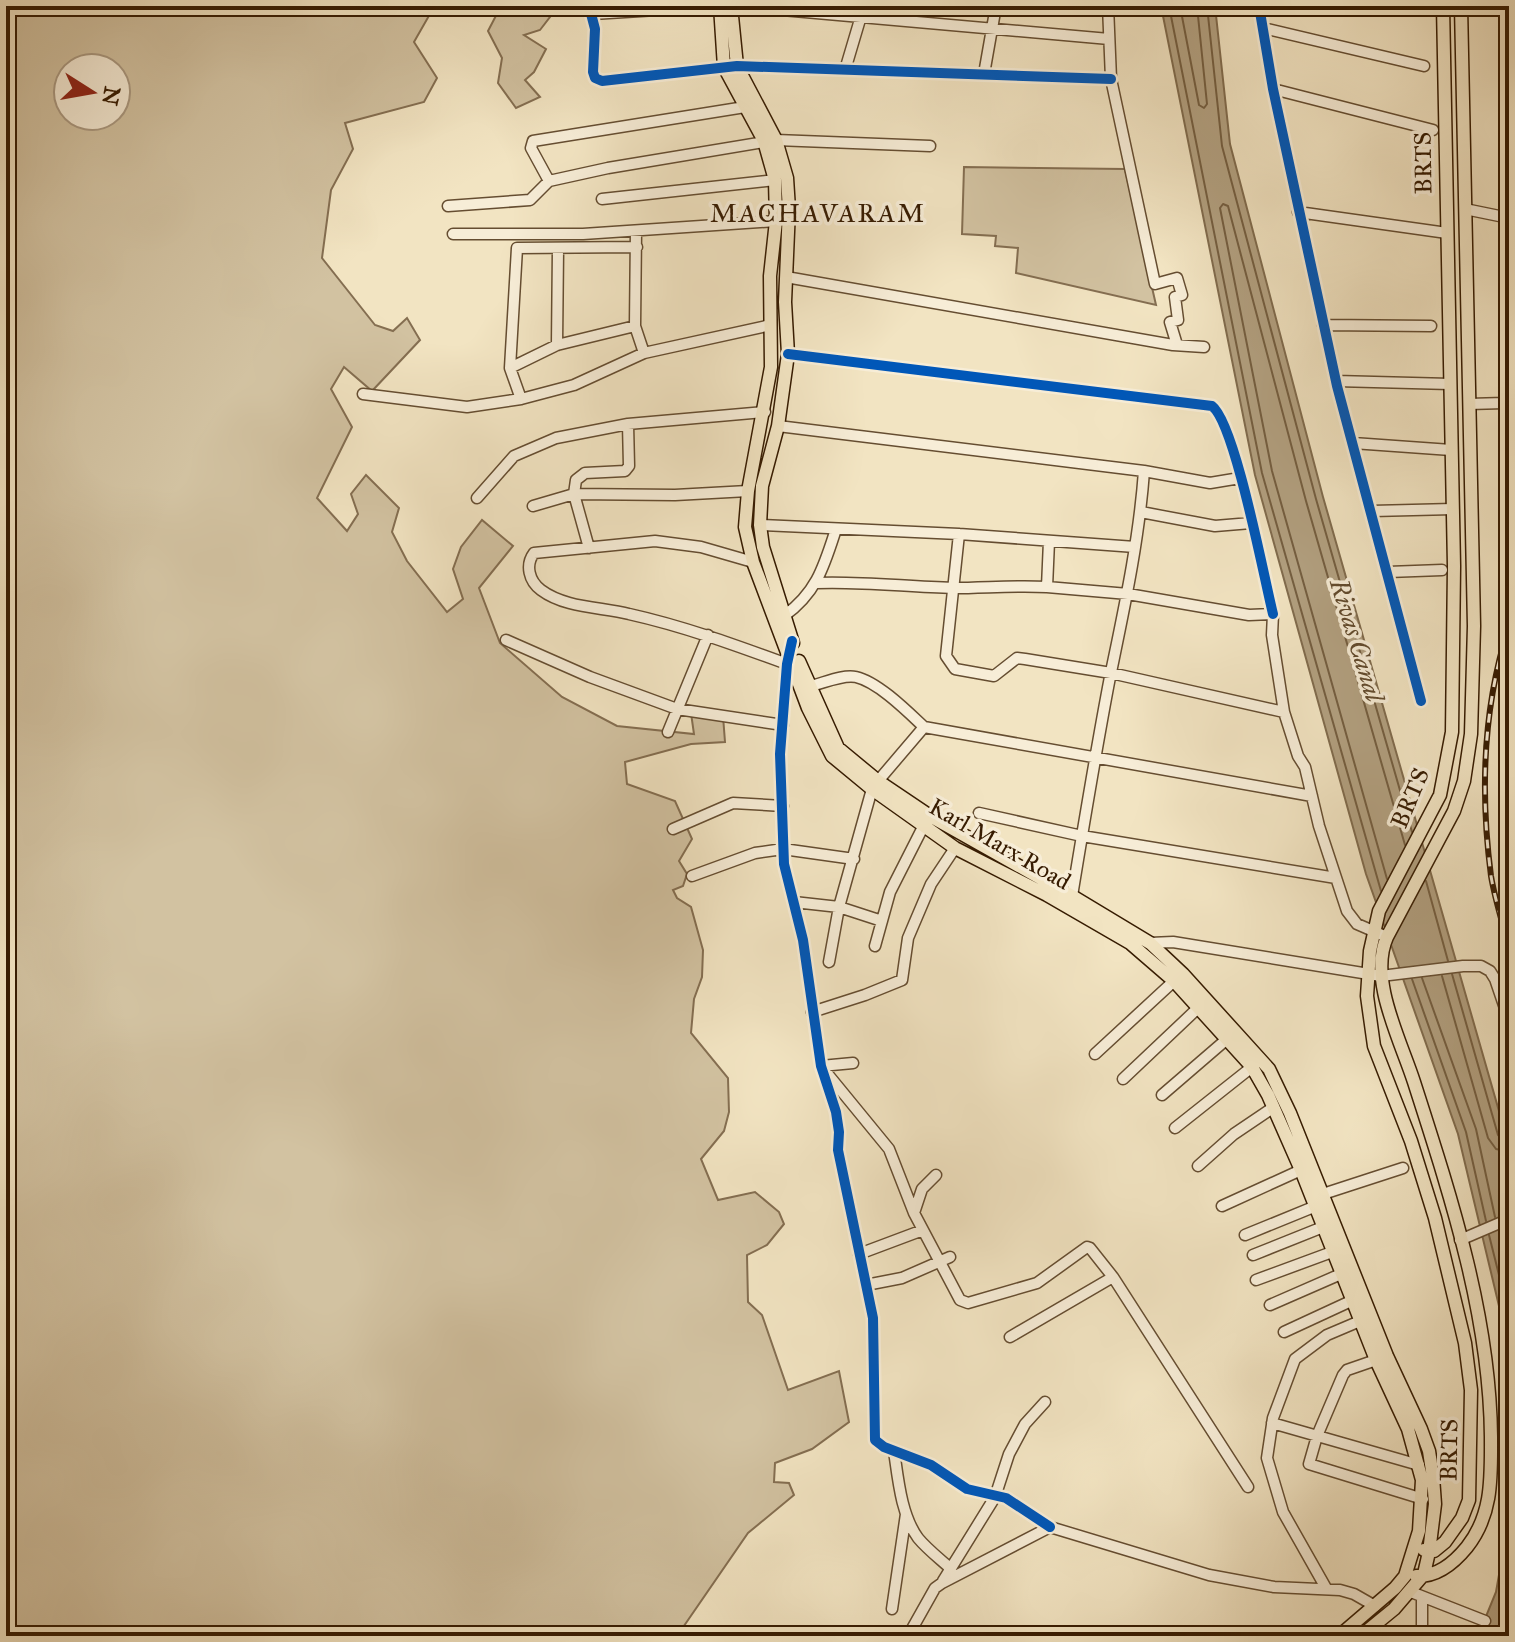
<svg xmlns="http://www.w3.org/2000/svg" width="1515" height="1642" viewBox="0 0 1515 1642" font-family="'IM FELL Great Primer',serif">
<rect width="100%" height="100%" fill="#f2e4c2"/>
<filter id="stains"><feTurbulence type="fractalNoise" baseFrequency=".0025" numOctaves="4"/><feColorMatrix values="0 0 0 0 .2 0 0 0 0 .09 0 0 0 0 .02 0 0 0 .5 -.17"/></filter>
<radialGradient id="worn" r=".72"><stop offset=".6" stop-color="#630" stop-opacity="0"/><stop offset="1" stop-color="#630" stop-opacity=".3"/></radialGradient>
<path fill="#d2c2a1" stroke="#846e51" stroke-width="2" fill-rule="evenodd" d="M6,6H422L430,14L414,42L437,78L424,102L345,123L353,149L331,190L322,258L375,325L393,331L407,318L420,340L372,391L344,367L331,389L352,427L317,498L347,531L358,514L351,494L366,475L399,508L392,532L407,561L447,612L463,599L453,569L461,547L482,520L513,546L479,588L500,643L562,697L617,726L694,734L691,713L723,716L725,742L691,744L625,762L627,784L675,801L692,839L679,861L687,874L683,886L673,890L677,898L691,907L703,950L702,977L694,999L691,1033L728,1078L729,1112L724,1131L701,1159L718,1200L755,1192L779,1212L784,1224L767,1245L747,1255L748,1302L762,1315L788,1390L839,1371L849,1422L812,1449L775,1463L774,1482L789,1483L794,1495L748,1533L677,1636H6ZM68,68H116V116H68Z
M501,6H550L553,13L540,30L524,35L546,49L534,72L525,80L540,97L516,108L498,83L502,58L488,31Z
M964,167L1125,169L1156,305L1016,273L1018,248L995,246L996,236L962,234Z"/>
<path fill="#b2a080" stroke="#806b4d" stroke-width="2" d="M1161,6H1215L1230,144L1323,497L1509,1146V1366L1504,1327L1458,1134L1366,874L1255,475Z
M1509,1518V1636H1478L1496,1592Z"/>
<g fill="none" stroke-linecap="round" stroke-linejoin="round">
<path stroke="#745e40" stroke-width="2" d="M1169,6L1262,473L1381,891
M1180,6L1199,105L1204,108L1207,104L1197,6
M1207,6L1222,146L1316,499L1412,832
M1387,879L1272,471L1220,208L1223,204L1228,206L1306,501L1405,845
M1426,881L1448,961
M1452,974L1498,1135L1502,1140L1509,1142
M1442,976L1488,1138L1496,1149L1509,1152
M1422,978L1476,1129L1495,1217
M1412,979L1466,1132L1486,1221
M1489,1235L1509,1315"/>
<g stroke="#654d31" stroke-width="13">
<path id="minor" d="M589,6L595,29L593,72L595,78L602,81L737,66L1111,79
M736,6L1109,39
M1108,6L1111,79L1155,284L1177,278L1182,295L1175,297L1178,320L1170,322L1177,345
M1259,6L1273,89L1337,386L1421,701
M593,14L720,6
M1263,28L1424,66
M845,70L864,6
M984,74L996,6
M1273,89L1433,130
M549,181L531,148L533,141L745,107
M602,199L775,180
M448,206L530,200L549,181L608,168L776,140L930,146
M1465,209L1509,218
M1298,212L1447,233
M636,231L635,326L644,353
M453,234H583L776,221
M786,277L1173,345L1204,347
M1323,325L1431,326
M557,345L558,249
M788,354L1212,406C1235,423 1264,578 1273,614
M510,368L557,345L635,326
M1336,381L1450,384
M363,394L467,407L521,399L574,385L644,353L771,325
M521,399L510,368L517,248L637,247
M1469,404L1504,403L1509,393
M778,426L1144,471L1210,483L1240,478
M1353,443L1451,450
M477,498L514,456L556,438L628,424L765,412
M533,506L574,494L675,495L748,491
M1372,511L1453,509
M1141,512L1215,526L1251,523
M760,525L959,534L1135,547
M959,534L946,656L955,669L994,676L1017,658L1025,659L1111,673L1284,712
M1049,541L1047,587L1128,594L1249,615L1273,614L1272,635L1284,712L1298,756L1305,767L1319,826L1347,911L1357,924L1387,937
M589,548L574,494L576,480L585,473L625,471L629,466L628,424
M753,562L701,547L655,541L534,553C525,565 529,581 541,590C565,608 601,607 629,614C683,626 735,645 787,664
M1388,572L1442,570
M816,583C862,581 907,587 953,588C985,588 1016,585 1047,587
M784,616C817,592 824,566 836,529
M506,640L590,677L677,709L783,725
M790,655L787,664L780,754L784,864L803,940L821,1066L836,1112L839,1132L838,1150L873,1318L875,1440L884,1447L931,1465L967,1489L1006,1498L1050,1527
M811,686C824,683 843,674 856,677C878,682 907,711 924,727L1312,796
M668,732L708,635
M878,781L924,727
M979,813L1082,836L1336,878
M673,829L733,803L783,806
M692,876L755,853L783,849L854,859
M1072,896C1084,823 1096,750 1110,677C1124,609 1139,541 1144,471
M794,902L839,907L882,921
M1150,943L1173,942L1381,976L1463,966H1481L1490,971L1495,979L1509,1020
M875,946L890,892L923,827
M829,962L839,907L872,789
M812,1012L865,995L902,980L908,938L931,884L955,848
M1095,1054L1174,981
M853,1063L821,1066L889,1149L914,1213L960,1300L968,1303L1037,1283L1087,1247L1090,1248L1113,1277L1248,1487
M1123,1079L1198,1008
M1162,1095L1227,1039
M1175,1128L1252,1067
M1198,1166L1234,1134L1274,1107
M1323,1194L1403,1168
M1222,1206L1301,1170
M914,1213L922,1189L936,1175
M1245,1235L1316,1206
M1460,1240L1509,1219
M859,1254L923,1230
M1253,1255L1323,1227
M1256,1280L1332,1252
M866,1285L902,1278L950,1257
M1270,1305L1341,1274
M1284,1332L1351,1301
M1010,1337L1113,1277
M1376,1360L1347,1370L1343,1375L1317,1436L1309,1464L1423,1499
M1272,1423L1419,1465
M894,1451C898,1478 901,1515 918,1538C927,1549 940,1559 951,1569
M943,1581L995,1497L1009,1454L1025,1424L1045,1402
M1326,1588L1283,1512L1267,1458L1273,1418L1295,1359L1327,1335L1360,1321
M1411,1592L1485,1621
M892,1609L906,1514
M908,1636L935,1588L942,1583L1050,1527L1209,1575L1274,1587L1340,1590L1354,1594L1375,1606
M1422,1636V1597"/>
</g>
<g stroke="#361b01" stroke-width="15">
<path id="major" d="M720,6L724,67L764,141L775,180L776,221L770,276L771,367L748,491L745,527L753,562L808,708L832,756L872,789L955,848L1047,895L1130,943L1174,981L1252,1067L1268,1095L1301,1170L1376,1360L1408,1429L1422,1480L1419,1531L1405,1576L1395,1588L1339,1636
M731,6L737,66L776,140L787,178L789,209L785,302L788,354L778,426L762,486L760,525L763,547L793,643
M799,661L838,748L878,781L930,816L1072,896L1150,943L1183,974L1269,1069L1290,1113L1387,1356L1421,1429L1429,1451L1433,1477L1435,1504L1429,1552L1424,1574L1394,1609L1361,1636
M1424,1550L1434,1551L1445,1542L1462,1518L1469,1500L1471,1390L1465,1343L1435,1218L1411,1141L1374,1046L1367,996L1370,951L1379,911L1440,795L1452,732L1454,566L1443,6
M1416,1576C1437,1577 1454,1563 1467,1547C1493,1514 1491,1477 1491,1437C1490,1316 1451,1197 1414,1082C1401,1041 1368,979 1387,937L1454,811L1464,781L1471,734L1474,626L1461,6"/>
</g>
<use href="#minor" stroke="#f7edd7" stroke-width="10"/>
<use href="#major" stroke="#f2e4c2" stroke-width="12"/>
<g stroke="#361b01" stroke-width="6">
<path id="rail" d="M1509,626C1483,706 1480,792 1491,876C1495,900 1503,924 1509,948"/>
</g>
<use href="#rail" stroke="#f7edd7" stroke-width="3" stroke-dasharray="9" stroke-linecap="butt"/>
<g stroke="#f7edd7" stroke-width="15">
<path id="cycleway" d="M589,6L595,29L593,72L595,78L602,81L737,66L1111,79
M1259,6L1273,89L1337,386L1421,701
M788,354L1212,406C1235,423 1264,578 1273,614
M792,641L787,664L780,754L784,864L803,940L821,1066L836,1112L839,1132L838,1150L873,1318L875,1440L884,1447L931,1465L967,1489L1006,1498L1050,1527"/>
</g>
<use href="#cycleway" stroke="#0057b8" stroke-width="10"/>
</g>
<g text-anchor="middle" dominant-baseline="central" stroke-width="7" stroke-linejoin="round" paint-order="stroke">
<g font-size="24" fill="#361b01" stroke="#f7edd7">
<text transform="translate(1423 163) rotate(-91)">BRTS</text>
<text transform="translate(1410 798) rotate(-67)">BRTS</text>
<text transform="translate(1000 844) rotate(30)">Karl Marx Road</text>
<text transform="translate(1449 1450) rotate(-89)">BRTS</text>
</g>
<g font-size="26" letter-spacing="2" fill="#361b01" stroke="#f7edd7">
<text x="818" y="213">MACHAVARAM</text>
</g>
<g font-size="26" font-style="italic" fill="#614a2d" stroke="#f7edd7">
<text transform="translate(1357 640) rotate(73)">Rivas Canal</text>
</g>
</g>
<rect width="1515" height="1642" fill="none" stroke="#f2e4c2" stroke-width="32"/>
<rect x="8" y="8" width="1499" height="1626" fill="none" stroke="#361b01" stroke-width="4"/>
<rect x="16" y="16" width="1483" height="1610" fill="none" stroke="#361b01" stroke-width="2"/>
<g transform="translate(92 92) rotate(101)"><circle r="38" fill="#f7edd7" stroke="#aa9981" stroke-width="2"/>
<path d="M0-6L14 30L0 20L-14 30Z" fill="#8f2418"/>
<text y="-12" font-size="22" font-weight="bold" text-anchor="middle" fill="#361b01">N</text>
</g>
<rect width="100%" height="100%" filter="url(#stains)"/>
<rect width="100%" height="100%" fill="url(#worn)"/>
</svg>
